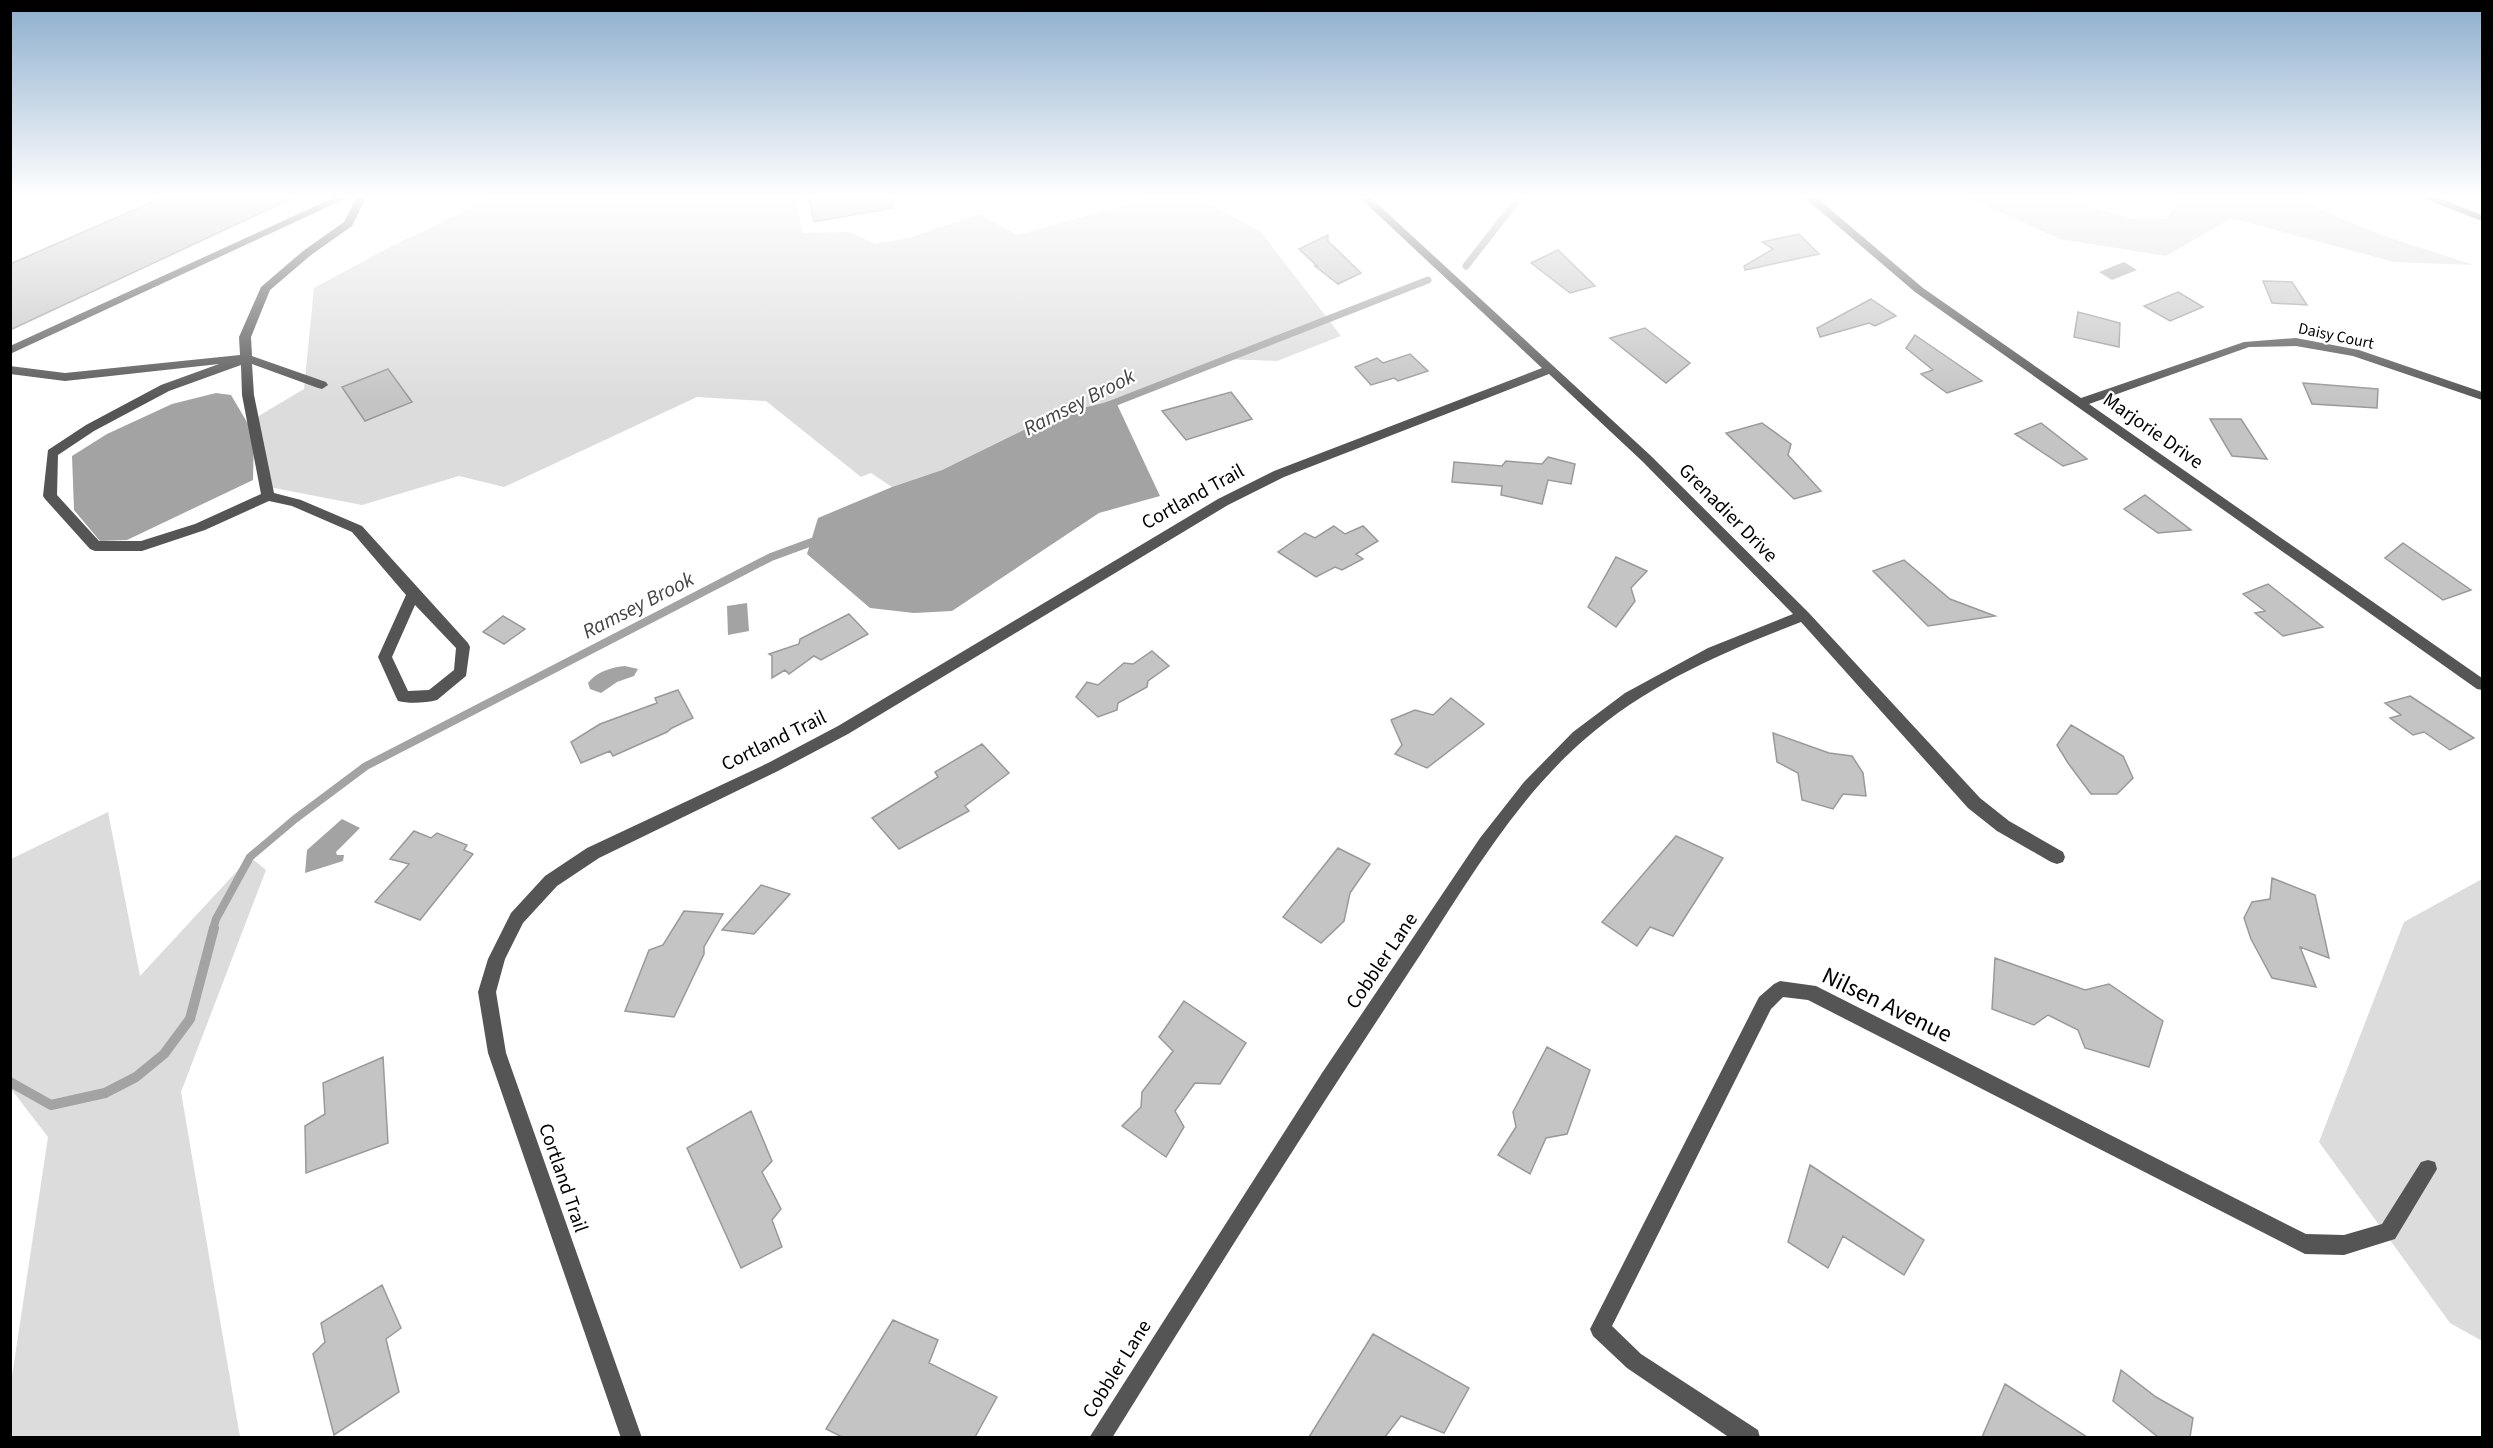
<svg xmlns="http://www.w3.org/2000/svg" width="2493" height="1448" viewBox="0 0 2493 1448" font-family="'Source Sans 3',sans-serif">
<rect width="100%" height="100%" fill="#fff"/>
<path fill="#dcdcdc" d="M493,198H797V206L803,233L850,232L875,244L909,238L979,214L1017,235L1151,198H1199L1260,231L1341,336L1277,361L1223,359L1115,400L1054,415L942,470L892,487L871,473L861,477L766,401L697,397L504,487L459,476L362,505L269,487L257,417L304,389L314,288L390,247Z
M1969,198H2063L2130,219H2166L2181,198H2302L2329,214L2384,236L2474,265L2394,262L2232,218L2166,256L2060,239Z
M108,812L140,976L250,857L266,870L181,1092L240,1437H11V1383L48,1137L11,1089V859Z
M2482,879V1341L2450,1323L2319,1142L2404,922Z"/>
<path fill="#a3a3a3" d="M2124,262L2137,270L2112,280L2099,272Z
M216,393L231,395L254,434L253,480L127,540L100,541L74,510L72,456L107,434L172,404Z
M1115,400L1160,496L1099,513L952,611L914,613L870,608L807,554L818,518L892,487L942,470L1054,415Z
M747,603L749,631L728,635L727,606Z
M625,666L638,669L634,676L617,682L601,693L590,689L588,683C596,672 612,667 625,666Z
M342,819L360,828L336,852L337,855H344L343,861L305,873L307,850Z"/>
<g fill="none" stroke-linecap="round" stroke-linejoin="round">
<path stroke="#a3a3a3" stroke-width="7" d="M1466,266L1519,198
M1106,406L1428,280"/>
<path stroke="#a3a3a3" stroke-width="8" d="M213,929L216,919L250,857L295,819L366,766L771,557L820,539"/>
<path stroke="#a3a3a3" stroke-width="10" d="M10,1082L51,1105L105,1093L136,1077L164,1054L190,1019L214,928"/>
</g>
<path fill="#c4c4c4" stroke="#999" stroke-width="1.5" d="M161,198H293L10,330V264Z
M826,198H892L893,208L814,222L809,201Z
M1799,234L1819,254L1745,270L1744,266L1773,249L1762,242Z
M1328,235V241L1361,273L1338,284L1315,266H1317L1299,249Z
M1558,250L1595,286L1570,293L1531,263Z
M2263,281L2292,282L2307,305L2272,303Z
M2178,292L2203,307L2170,321L2144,306Z
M1871,299L1896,316L1875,326L1869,323L1820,337L1817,328Z
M2078,312L2120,323L2119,347L2074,337Z
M1645,328L1690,363L1666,383L1610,338Z
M1915,335L1982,381L1947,393L1921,374L1933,370L1906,348Z
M1410,354L1428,371L1398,381L1394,378L1371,385L1355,367L1377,358L1383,363Z
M388,369L412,402L365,421L342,387Z
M2303,383L2378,389L2377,408L2312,404Z
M1231,392L1252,419L1186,440L1162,411Z
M2210,419H2241L2267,459L2232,456Z
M1762,423L1791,444L1788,455L1821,491L1794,499L1726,433Z
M2041,423L2087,459L2063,466L2015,434Z
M1548,457L1575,464L1571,484L1548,480L1542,504L1501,495L1502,486L1452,482L1454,462L1502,466L1506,461L1542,464Z
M2145,495L2191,530L2158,533L2124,509Z
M1334,526L1345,534L1363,526L1378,541L1356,554L1363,559L1342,570L1335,567L1316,577L1278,552L1305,533L1315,538Z
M2403,543L2471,590L2443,600L2385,558Z
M1616,557L1647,571L1631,588L1635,601L1616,627L1588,607Z
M1904,560L1950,599L1995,616L1928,626L1873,571Z
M2268,584L2323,627L2283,636L2255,613L2265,611L2243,594Z
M849,614L868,634L821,660L814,656L789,674L785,670L772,678V656L769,654L799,644L800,639Z
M503,616L525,629L504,644L483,632Z
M1152,651L1169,666L1148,681L1147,687L1118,703L1117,710L1098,717L1076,697L1087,682L1098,685L1124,663L1133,664Z
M678,690L693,718L672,728L667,732L613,756L610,751L581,763L571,742L600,724L657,703L655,698Z
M2410,696L2474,738L2450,750L2424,732L2413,735L2390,718L2401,715L2385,703Z
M1451,698L1484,724L1427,768L1395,754L1402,745L1391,720L1415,710L1433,715Z
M2071,725L2123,756L2133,778L2117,794H2091L2068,763L2057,745Z
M1773,733L1829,753L1852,756L1863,773L1866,796L1843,794L1833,809L1802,800L1798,773L1777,762Z
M982,744L1009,773L965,806L969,811L899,849L872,818L938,777L935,772Z
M414,831L431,838L437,833L467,845L464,850L473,854L420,920L375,902L409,864L390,859Z
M1676,836L1723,858L1673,936L1650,927L1637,946L1602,922Z
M1338,848L1370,864L1350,893L1344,921L1321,943L1283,917Z
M2272,878L2315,895L2329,958L2300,947L2316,987L2272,978L2251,939L2244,918L2252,902L2270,899Z
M761,885L790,894L754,934L722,930Z
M684,911L723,914L704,947V954L674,1017L625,1011L649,950L663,945Z
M1995,958L2085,990L2109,984L2163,1021L2149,1067L2085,1048L2078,1030L2048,1015L2034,1025L1992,1009Z
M1184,1001L1246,1043L1220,1084L1195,1083L1175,1111L1184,1127L1166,1157L1122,1126L1141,1107L1142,1092L1173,1051L1159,1037Z
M1547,1047L1590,1070L1567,1134L1546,1138L1530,1174L1498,1155L1516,1127L1513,1112Z
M383,1057L388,1143L306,1173L305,1126L325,1114L323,1083Z
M751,1111L772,1161L762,1172L781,1209L772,1220L782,1247L741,1268L687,1148Z
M1810,1165L1924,1240L1904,1275L1843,1236L1828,1268L1788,1242Z
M382,1285L401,1328L386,1339L399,1392L334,1435L313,1354L325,1342L321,1323Z
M893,1320L938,1340L929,1363L997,1397L975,1437H842L826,1429Z
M1373,1334L1469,1388L1444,1433L1401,1416L1385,1437H1309Z
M2121,1370L2156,1397L2193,1418L2190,1437H2158L2113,1401Z
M2005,1384L2087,1437H1982Z"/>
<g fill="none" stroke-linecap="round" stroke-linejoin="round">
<path fill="#555" fill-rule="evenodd" d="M333,198H347L10,354V346Z
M356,198H366L352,226L311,255L270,290L251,337L252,356L326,382L328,385L322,389L318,388L252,364L254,395L274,493L301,500L362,526L468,643L470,647L466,676L437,700C426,703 409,704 398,701L396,697L378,657L406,595L352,532L292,506L269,501L205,530L142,551H95L90,549L45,499L43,496L48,450L86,425L161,385L219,364L65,381L10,374V366L65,373L240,355L239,337L261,287L303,251L344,222ZM241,365L242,395L261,494L195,524L141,541H99L57,495L58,455L94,431L169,391ZM415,605L456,648L454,670L429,690L408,691L392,657Z
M1360,198H1371L1650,455L1808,612L1980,798L2009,821L2063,852L2065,857L2063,862L2057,864L2051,862L1997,831L1968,808L1801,622C1723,652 1648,684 1585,739C1510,804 1461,894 1407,975C1306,1128 1209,1282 1112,1438H1089L1322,1073L1480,838L1524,782L1573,732L1625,693L1708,648L1793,614L1642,461L1549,374L1284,477L1228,505L848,734L778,771L599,858L557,886L523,923L505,959L496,992L506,1053L642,1438H621L488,1053L478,992L488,959L511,913L545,876L587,848L768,763L838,726L1218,499L1274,471L1542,368Z
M1805,198H1817L1923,288L2081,398L2244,342L2296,338L2359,350L2482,392V400L2353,356L2296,346L2249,347L2089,404L2482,678V690L2477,689L1915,292Z
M2422,198H2438L2482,215V221Z
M1780,981L1816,986L2306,1234L2344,1235L2382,1224L2421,1162L2428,1160L2435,1162L2437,1169L2395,1239L2344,1255L2305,1254L1808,1000L1783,997L1771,1009L1612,1326L1641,1354L1758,1430L1760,1438H1730L1627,1368L1593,1336L1590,1329L1759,997L1774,984Z"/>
</g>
<linearGradient id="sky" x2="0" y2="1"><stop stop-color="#8cadcc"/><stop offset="0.49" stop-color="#fff"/><stop offset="1" stop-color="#fff" stop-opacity="0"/></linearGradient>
<rect width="2493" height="401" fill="url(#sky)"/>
<g text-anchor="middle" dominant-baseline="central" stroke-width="4.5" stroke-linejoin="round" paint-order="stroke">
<g font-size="16" fill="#000" stroke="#fff">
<text transform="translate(2336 336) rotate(12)">Daisy Court</text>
</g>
<g font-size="20" fill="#000" stroke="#fff">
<text transform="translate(2153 431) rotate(35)">Marjorie Drive</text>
<text transform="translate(1193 497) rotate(-29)">Cortland Trail</text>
<text transform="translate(1728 513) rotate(45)">Grenadier Drive</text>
<text transform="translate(774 741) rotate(-26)">Cortland Trail</text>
<text transform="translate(1382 961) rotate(-56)">Cobbler Lane</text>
<text transform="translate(563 1178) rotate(71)">Cortland Trail</text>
<text transform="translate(1117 1369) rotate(-58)">Cobbler Lane</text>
</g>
<g font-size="21" font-style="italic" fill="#444" stroke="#fff">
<text transform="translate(1079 402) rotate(-27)">Ramsey Brook</text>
<text transform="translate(638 605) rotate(-27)">Ramsey Brook</text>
</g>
<g font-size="24" fill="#000" stroke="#fff">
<text transform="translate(1887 1005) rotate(26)">Nilsen Avenue</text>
</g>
</g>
<rect width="2493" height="1448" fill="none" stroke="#000000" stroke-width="24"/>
</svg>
